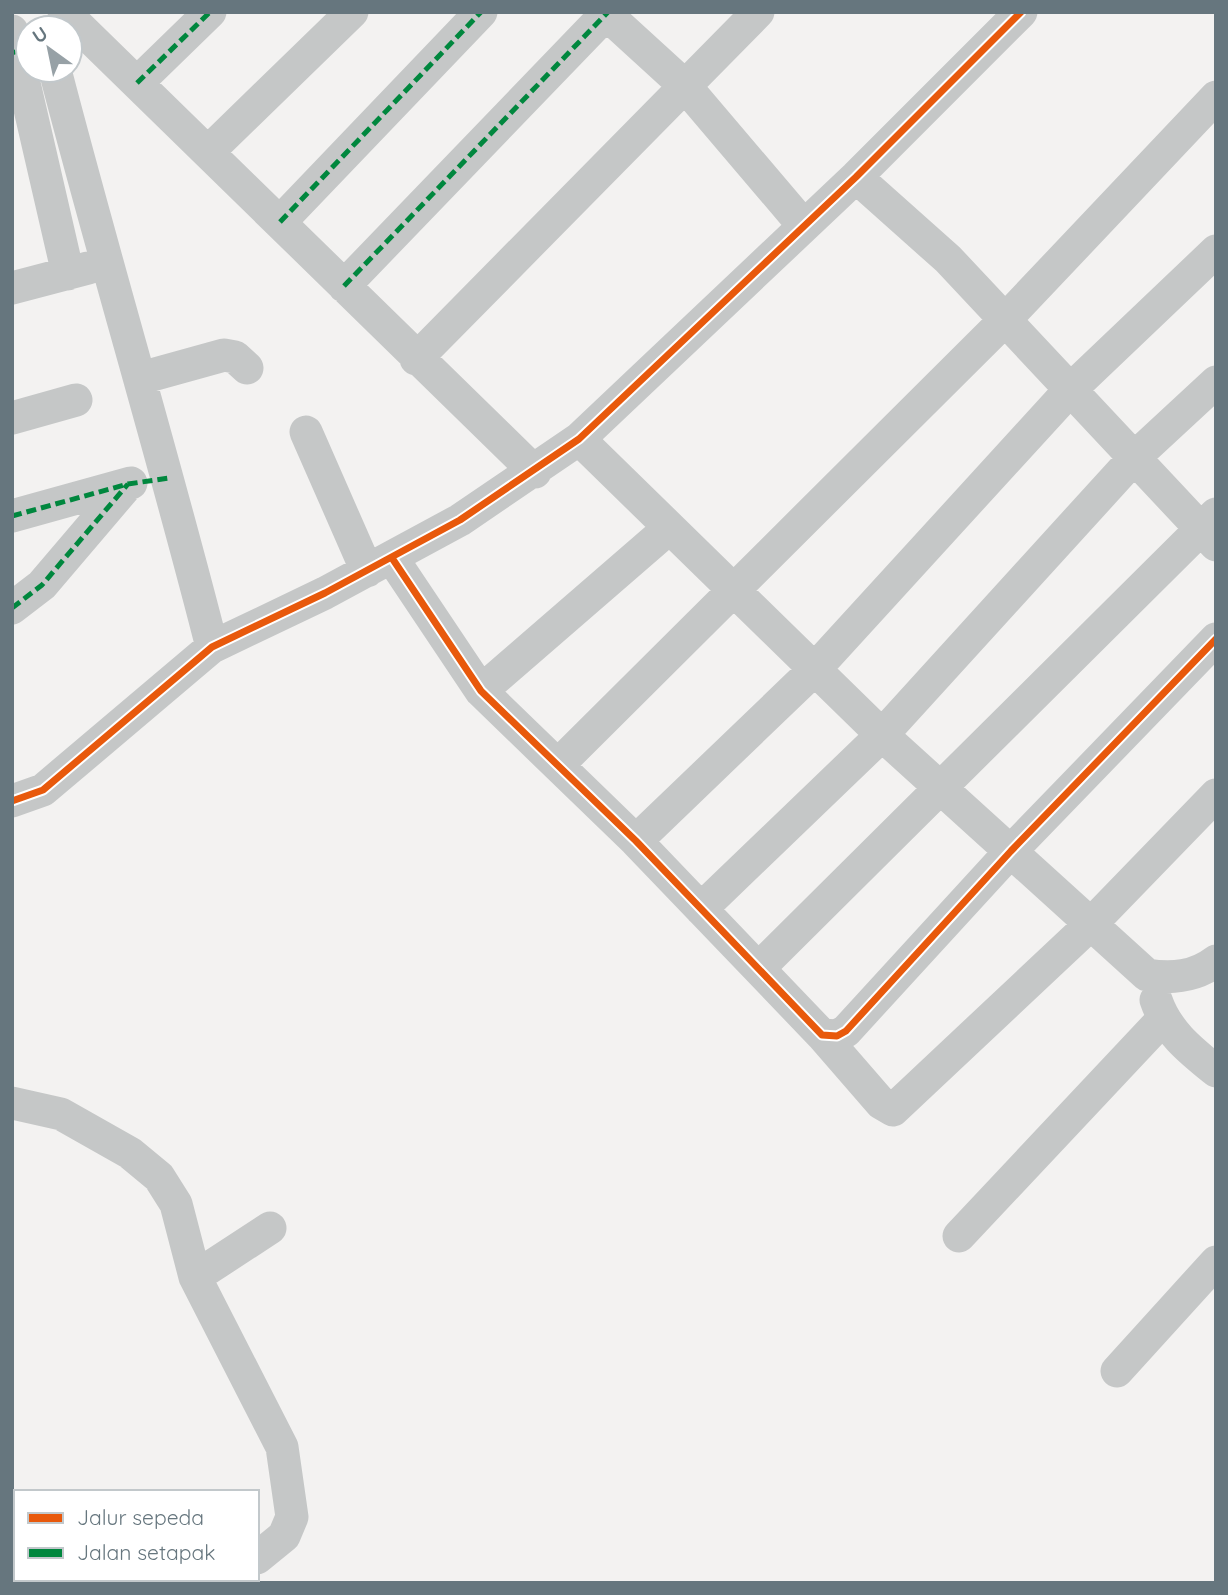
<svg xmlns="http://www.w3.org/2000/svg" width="1228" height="1595" viewBox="0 0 1228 1595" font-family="Quicksand,sans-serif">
<rect width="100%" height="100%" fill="#f3f2f1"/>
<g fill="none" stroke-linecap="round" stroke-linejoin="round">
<path stroke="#c5c7c7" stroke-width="33" d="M64,12L535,472
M604,12L685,86L804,226
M12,31L68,274
M55,70C105,263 163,454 212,647
M137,83L210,12
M208,152L352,12
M856,177L948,259L1216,545
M280,222L481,12
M344,286L608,12
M12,288L88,268
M416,359L758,12
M141,378L224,355L235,357L247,368
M12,418L76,400
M306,432L367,571
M579,439L882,735L1147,975C1172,979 1195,977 1216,961
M12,516L131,483
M392,558L481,691L636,841L822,1035L837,1036L846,1031L1011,851L1216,639
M12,608L42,585L128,484
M481,691L668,529
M558,765L1004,321L1216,97
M12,801L43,790L212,647L325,593L460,520L579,439L856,177L1021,12
M636,841L814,670L1069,391L1216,251
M701,909L882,735L1135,457L1216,382
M760,967L1216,514
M1156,1000C1167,1032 1190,1050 1216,1071
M822,1035L881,1103L893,1110L1092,923L1216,795
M12,1103L61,1114L130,1153L159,1177L176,1204L195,1277L282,1447L292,1517L284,1536L257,1558
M959,1236L1163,1019
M195,1277L270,1228
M1117,1371L1216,1262
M214,1583L220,1579"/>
<path stroke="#00873e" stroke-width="5" stroke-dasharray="10 5" stroke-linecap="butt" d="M12,53L18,51
M137,83L210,12
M280,222L481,12
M344,286L608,12
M12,516L128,484L169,478
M12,608L42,585L128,484"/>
<g stroke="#fff" stroke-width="11">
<path id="cycleway" d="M392,558L481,691L636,841L822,1035L837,1036L846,1031L1011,851L1216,639
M12,801L43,790L212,647L325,593L460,520L579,439L856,177L1021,12"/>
</g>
<use href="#cycleway" stroke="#e8590c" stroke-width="7"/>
</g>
<rect width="1228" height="1595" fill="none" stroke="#66767e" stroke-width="28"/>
<rect x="14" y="1490" width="245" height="91" fill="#ffffff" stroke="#c2c8cb" stroke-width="2"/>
<rect x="28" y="1513" width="35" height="10" fill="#e8590c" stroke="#c2c8cb" stroke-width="2"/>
<text x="77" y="1525" font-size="21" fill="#66767e">Jalur sepeda</text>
<rect x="28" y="1548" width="35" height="10" fill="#00873e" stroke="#c2c8cb" stroke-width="2"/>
<text x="77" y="1560" font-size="21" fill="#66767e">Jalan setapak</text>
<g transform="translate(49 49) rotate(327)"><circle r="33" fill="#ffffff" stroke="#c2c8cb" stroke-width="2"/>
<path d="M0-5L12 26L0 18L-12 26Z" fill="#97a1a6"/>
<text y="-10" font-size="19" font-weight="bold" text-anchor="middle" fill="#66767e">U</text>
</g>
</svg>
